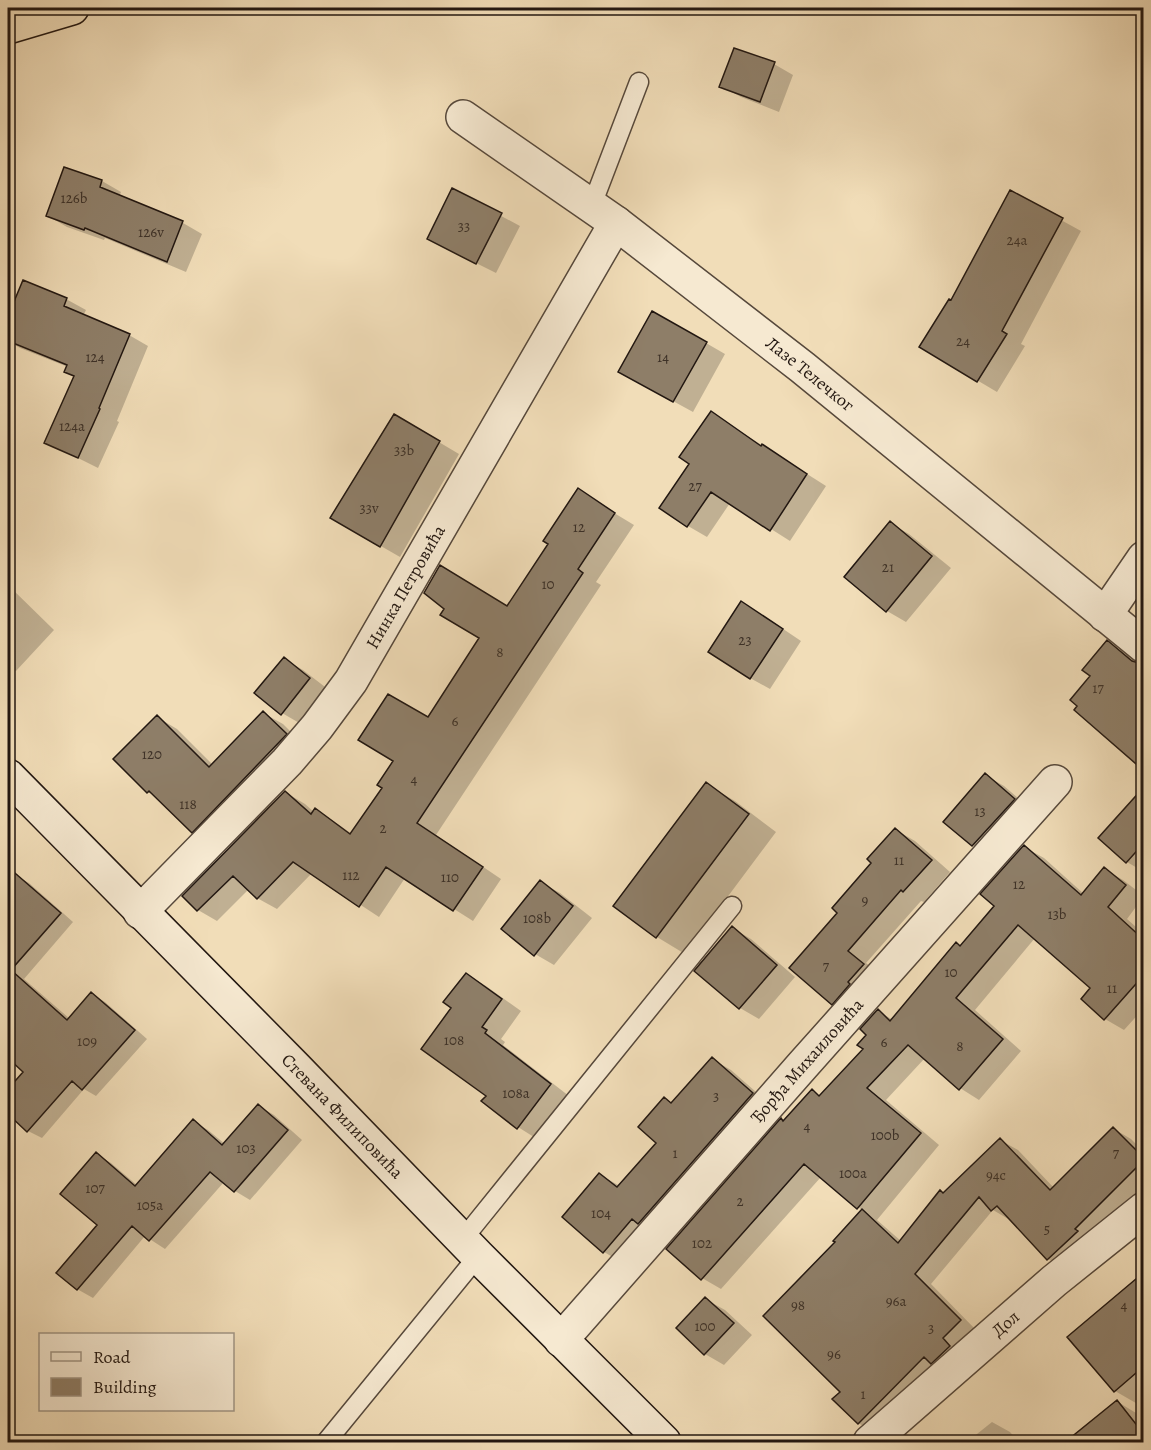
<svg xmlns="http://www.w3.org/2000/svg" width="1151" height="1450" viewBox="0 0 1151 1450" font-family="Alegreya,serif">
<rect width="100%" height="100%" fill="#f1ddb8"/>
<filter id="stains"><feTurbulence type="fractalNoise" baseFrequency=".00333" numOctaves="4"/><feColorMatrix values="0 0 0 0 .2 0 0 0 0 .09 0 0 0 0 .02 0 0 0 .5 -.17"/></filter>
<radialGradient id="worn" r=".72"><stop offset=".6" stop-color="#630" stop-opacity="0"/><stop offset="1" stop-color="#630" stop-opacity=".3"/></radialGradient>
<path fill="#0003" d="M774,64L793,75L779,112L741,97L721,86Z
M102,181L121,192L119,197L183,223L202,234L186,272L105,238L104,240L67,227L48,216Z
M453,190L520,226L496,273L448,249Z
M1010,192L1081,231L1021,344L1025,346L997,392L921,347L951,302Z
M24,282L66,299L86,310L83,316L129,335L148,346L117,421L119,422L98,468L46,442L75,376L68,367L20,348L8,341V320Z
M706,343L725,354L693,412L640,383Z
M395,416L459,454L400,557L332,518Z
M730,425L826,486L790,541L730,503L707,537L688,526Z
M596,502L634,525L596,582L601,585L436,835L501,879L473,921L405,878L379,917L312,873L277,909L257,898L249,889L217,921L198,910L285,792L305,804L314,812L316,810L335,822L352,834L428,719L508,607Z
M890,523L909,534L951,568L906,622L887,611L846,577Z
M8,585L54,630L16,671L8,666Z
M1144,607V619L1138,615Z
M761,614L801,641L770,689L750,678Z
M1108,642L1144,666V768L1076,710Z
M284,659L303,670L329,690L301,724L282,713Z
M263,713L283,724L305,746L212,843L192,831L158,798L148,792L157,717L177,729L213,765Z
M985,775L1004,786L1033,811L993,856L973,845L945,821Z
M706,784L735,801L776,832L685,954L657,937Z
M1144,790V872L1127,862L1100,838Z
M896,830L915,841L950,872L924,902L921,901L866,963L882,976L852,1015L832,1003L840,913Z
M1024,847L1044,858L1084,894L1104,869L1123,880L1144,896L1127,919L1144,934V1008L1124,1030L1105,1019L1092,988L1035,938L975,1010L1021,1051L979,1100L960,1088L925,1058L886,1100L939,1145L877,1220L901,1241L944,1194L1000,1140L1018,1150L1054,1188L1114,1129L1131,1139L1144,1152V1188L1065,1269L1048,1259L1011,1218L1010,1220L993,1210L931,1284L977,1331L876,1433L858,1423L842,1392L837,1242L863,1211L821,1177L721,1289L702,1278L784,1122L812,1091L820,1096L865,1049L868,1035L878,1011L893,1020L961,947L996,906Z
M15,875L29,883L73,922L24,979L70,1019L92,994L105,1002L147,1039L96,1096L84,1089L42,1138L28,1131L8,1112V1092L25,1071L8,1056V884Z
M540,882L560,893L592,918L554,965L535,954Z
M732,928L751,939L795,977L759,1019L740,1008L696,971Z
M467,975L486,986L521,1011L501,1039L505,1042L503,1045L569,1096L537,1139L518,1127L488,1095L453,1007Z
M712,1059L731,1070L771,1105L623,1263L604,1252L600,1175L620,1186L658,1143L664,1099L673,1104Z
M259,1106L274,1115L302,1140L250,1200L235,1191L224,1182L165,1249L145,1236L93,1298L77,1289L99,1225L96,1154L111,1163L138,1186L193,1121L208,1130L225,1144Z
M1144,1275V1404L1141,1406L1115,1391L1069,1337Z
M705,1299L725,1310L752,1335L724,1365L705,1354Z
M1118,1402L1136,1413L1144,1422V1442H1066Z
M992,1422L1010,1432L1019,1442H967Z"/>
<path fill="#8e7e68" stroke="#221711" stroke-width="1.5" d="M734,48L775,62L760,102L719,87Z
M64,167L102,180L100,187L183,221L167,262L85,228L84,230L46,216Z
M452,188L502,213L476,264L427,239Z
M1010,190L1063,218L1002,331L1007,334L977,382L919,347L949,299L951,300Z
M23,280L67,298L64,306L130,334L99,408L100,409L78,458L44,443L74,376L64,372L67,365L8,341V316Z
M652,311L707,342L673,402L618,372Z
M711,411L761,446L762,444L807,474L770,531L711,492L687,527L659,508L689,464L679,457Z
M394,414L440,441L380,547L330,518Z
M578,488L615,513L578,569L583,573L417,823L483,867L453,911L386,867L359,907L293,862L257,899L233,876L197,911L182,896L285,791L311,814L315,808L350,834L382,788L377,785L393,761L358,740L388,694L428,717L479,638L440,615L444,609L424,593L440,565L507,606L548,544L543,541Z
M890,521L932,556L886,612L844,577Z
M741,601L783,629L750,679L708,652Z
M1107,640L1132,661L1143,664V770L1074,710L1077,706L1070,700L1090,676L1082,670Z
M284,657L310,678L281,715L254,693Z
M263,711L287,734L192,833L149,791L147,793L113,759L157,715L209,767Z
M985,773L1015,799L972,846L943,822Z
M706,782L749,814L656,938L613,906Z
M1143,788V844L1126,863L1098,838Z
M895,828L932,860L903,892L901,890L848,951L864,964L848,982L850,984L832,1005L789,968L837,913L832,908L871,863L867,859Z
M1024,845L1081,895L1104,867L1126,885L1108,907L1143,939V976L1104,1020L1081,999L1090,988L1018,925L956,998L1003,1039L959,1090L908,1045L867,1088L921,1133L857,1209L804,1164L701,1280L666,1249L781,1118L783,1121L812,1089L819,1096L863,1049L857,1045L866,1035L860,1029L878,1009L890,1021L956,942L960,946L994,906L980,894Z
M8,867L61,913L11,970L67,1020L91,992L135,1030L82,1090L72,1081L27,1132L8,1114V1089L23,1072L8,1058Z
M540,880L573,906L534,956L501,929Z
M732,926L777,965L739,1009L694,971Z
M466,973L502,999L482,1027L487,1030L485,1033L551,1084L517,1129L481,1101L486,1096L421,1049L451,1008L443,1002Z
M712,1057L753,1093L638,1224L632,1219L603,1253L562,1217L599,1173L617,1187L656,1143L638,1127L664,1097L671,1103Z
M258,1104L288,1130L234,1192L210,1172L149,1241L132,1226L77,1290L56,1273L97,1225L60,1194L96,1152L135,1186L193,1119L222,1145Z
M1113,1127L1143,1157V1161L1075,1229L1078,1231L1047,1260L997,1206L991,1211L979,1197L915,1274L961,1320L943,1338L950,1346L931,1364L924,1357L858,1424L832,1399L840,1392L763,1316L835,1242L833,1241L862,1209L898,1243L940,1190L943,1193L1000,1138L1050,1190Z
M1143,1273V1367L1114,1392L1067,1337Z
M705,1297L734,1323L704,1355L676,1328Z
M1117,1400L1143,1433V1443H1064Z"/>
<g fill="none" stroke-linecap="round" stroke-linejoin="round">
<g stroke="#56483b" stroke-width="21">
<path id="service" d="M592,205L639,82
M463,1239L732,906
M326,1442L478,1256"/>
</g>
<g stroke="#56483b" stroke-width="36">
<g id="minor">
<path id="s1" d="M463,117L616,223L802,367L1144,646"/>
<path d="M1105,615L1144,558"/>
<path id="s2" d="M140,912L287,762L317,727L351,681L616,223"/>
<path id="s3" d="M561,1340L802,1066L1055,782"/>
<path id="s4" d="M870,1442L1054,1281L1144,1209"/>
</g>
</g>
<g stroke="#221711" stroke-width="36">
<g id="secondary">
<path id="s5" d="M8,776L295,1067L478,1256L664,1442"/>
</g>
</g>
<g stroke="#221711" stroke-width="36">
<path id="motorway" d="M8,27L72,8"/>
</g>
<use href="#service" stroke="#f6e9d1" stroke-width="18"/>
<use href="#minor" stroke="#f6e9d1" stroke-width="33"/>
<use href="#secondary" stroke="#f6e9d1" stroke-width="33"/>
<use href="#motorway" stroke="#f1ddb8" stroke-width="33"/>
</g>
<g text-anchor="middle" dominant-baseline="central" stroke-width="4.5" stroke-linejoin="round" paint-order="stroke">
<g font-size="15" fill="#3d3127">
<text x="74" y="198">126b</text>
<text x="464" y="226">33</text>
<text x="151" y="232">126v</text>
<text x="1017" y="240">24a</text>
<text x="963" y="341">24</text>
<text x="95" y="357">124</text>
<text x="663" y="357">14</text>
<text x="72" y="426">124a</text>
<text x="404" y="450">33b</text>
<text x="695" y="486">27</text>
<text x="369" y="508">33v</text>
<text x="579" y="527">12</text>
<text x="888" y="567">21</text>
<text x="548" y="584">10</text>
<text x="745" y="640">23</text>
<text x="500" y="652">8</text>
<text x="1098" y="688">17</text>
<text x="455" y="721">6</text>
<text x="152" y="754">120</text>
<text x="414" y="779">4</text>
<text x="188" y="804">118</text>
<text x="980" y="811">13</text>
<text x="383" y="828">2</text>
<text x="899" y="860">11</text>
<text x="351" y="875">112</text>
<text x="450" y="877">110</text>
<text x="1019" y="884">12</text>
<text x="865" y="900">9</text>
<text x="1057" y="914">13b</text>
<text x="537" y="918">108b</text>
<text x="826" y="966">7</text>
<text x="951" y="972">10</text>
<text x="1112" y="988">11</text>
<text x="454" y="1040">108</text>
<text x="87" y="1041">109</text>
<text x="884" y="1042">6</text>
<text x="960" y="1046">8</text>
<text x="516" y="1093">108a</text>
<text x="716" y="1096">3</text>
<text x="807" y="1126">4</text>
<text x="885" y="1135">100b</text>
<text x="246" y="1148">103</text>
<text x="675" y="1153">1</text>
<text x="1116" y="1153">7</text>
<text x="853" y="1173">100a</text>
<text x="996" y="1175">94c</text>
<text x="95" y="1188">107</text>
<text x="740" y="1201">2</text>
<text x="150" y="1205">105a</text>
<text x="601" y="1213">104</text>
<text x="1047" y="1229">5</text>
<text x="702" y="1243">102</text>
<text x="896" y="1301">96a</text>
<text x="798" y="1305">98</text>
<text x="1124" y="1305">4</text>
<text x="705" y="1326">100</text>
<text x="931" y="1328">3</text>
<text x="834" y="1354">96</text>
<text x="863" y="1394">1</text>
</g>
<g font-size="18" fill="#221711" stroke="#f6e9d1">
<text stroke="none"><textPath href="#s1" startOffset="432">Лазе Телечког</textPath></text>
<text stroke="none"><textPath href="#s2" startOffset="422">Нинка Петровића</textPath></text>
<text stroke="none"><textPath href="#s3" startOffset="372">Ђорђа Михаиловића</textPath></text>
<text stroke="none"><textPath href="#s5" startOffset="477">Стевана Филиповића</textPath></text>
<text stroke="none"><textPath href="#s4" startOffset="180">Дол</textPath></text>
</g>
</g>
<rect width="1151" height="1450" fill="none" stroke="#f1ddb8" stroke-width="30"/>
<rect x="9" y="9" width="1133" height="1432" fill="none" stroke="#221711" stroke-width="3"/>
<rect x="15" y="15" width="1121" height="1420" fill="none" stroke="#221711" stroke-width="1.5"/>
<rect x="39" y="1333" width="195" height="78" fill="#f6e9d1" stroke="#a19584" stroke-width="1.5"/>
<rect x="51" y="1352" width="30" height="9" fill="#f6e9d1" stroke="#a19584" stroke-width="1.5"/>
<text x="93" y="1363" font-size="18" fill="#221711">Road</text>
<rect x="51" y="1378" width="30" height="18" fill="#8e7e68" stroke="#a19584" stroke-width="1.5"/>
<text x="93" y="1393" font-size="18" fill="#221711">Building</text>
<rect width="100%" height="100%" filter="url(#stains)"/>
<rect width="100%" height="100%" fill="url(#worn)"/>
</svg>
